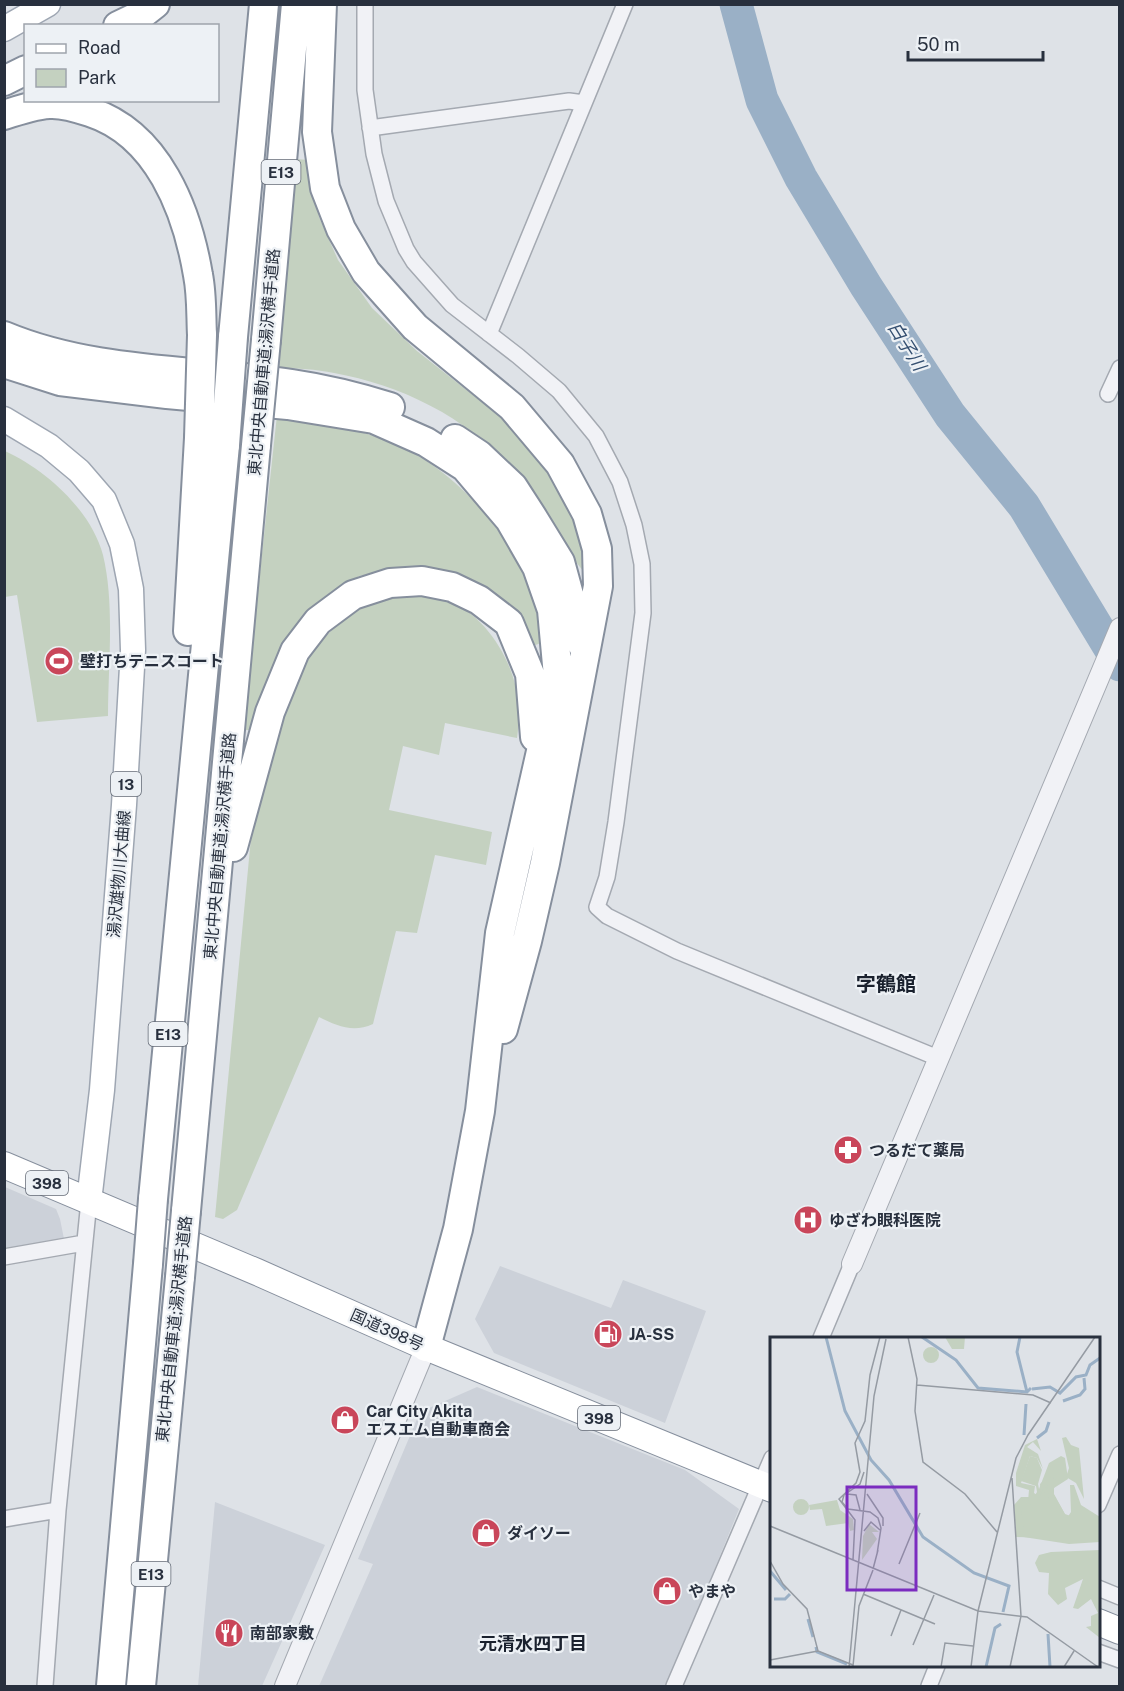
<svg xmlns="http://www.w3.org/2000/svg" width="1124" height="1691" viewBox="0 0 1124 1691" font-family="'Public Sans','Noto Sans JP',sans-serif">
<rect width="100%" height="100%" fill="#dee2e7"/>
<path fill="#ccd1d9" d="M5,1187L56,1209L60,1219L64,1239L5,1249Z
M500,1266L611,1308L623,1280L706,1311L665,1423L494,1353L475,1319Z
M477,1387L685,1470L739,1509L667,1686H319L373,1564L358,1559L420,1412Z
M215,1502L325,1545L262,1686H198Z"/>
<path fill="#c4d1c0" d="M296,159L309,160L319,217L338,260L372,308L417,351L497,414L534,452L565,496L587,548L591,580C562,548 542,510 516,476C474,420 402,385 334,373C316,369 297,369 279,367Z
M277,415C371,430 426,443 489,518C507,540 523,561 533,588C539,605 541,624 546,641L533,646L518,619L391,570L359,576L331,592L308,615L287,646L261,695L252,730H243Z
M5,451C46,470 91,510 103,555C115,605 108,665 108,716L37,722L17,595L5,597Z
M401,594C417,594 432,594 447,600C489,616 520,670 519,715C519,723 518,730 517,738L445,723L439,755L403,746L389,810L492,832L486,865L435,855L417,933L396,931L373,1024C353,1033 337,1026 319,1017L237,1210L223,1219L215,1217L254,806L276,721L309,653L333,629L352,612L375,601Z"/>
<g fill="none" stroke-linecap="round" stroke-linejoin="round">
<path stroke="#9ab0c6" stroke-width="33" d="M736,4L762,100L801,178L866,286L950,415L1024,506L1120,665"/>
<g stroke="#a4a9b1" stroke-width="18">
<path id="minor" d="M365,4V90L374,154L386,201L406,249L414,262L452,305L518,356L559,391L596,436L620,482L634,525L642,564L643,613L616,822L607,877L597,907L607,916L677,951L938,1058
M370,128L569,101L584,103
M489,334L625,4
M1108,394L1120,368
M4,1257L84,1243
M821,1338L852,1264
M1098,1505L1120,1454
M4,1519L58,1510
M1098,1588L1120,1597
M1098,1652L1120,1660
M45,1686L58,1510L89,1201
M674,1686L772,1458
M929,1686L937,1666"/>
</g>
<g stroke="#a4a9b1" stroke-width="22">
<path id="tertiary" d="M852,1264L1120,628
M285,1686L426,1347"/>
</g>
<g stroke="#9ea6b2" stroke-width="27">
<path id="primary" d="M4,29L48,4
M4,419L49,446L79,471L104,500L122,544L131,589L133,650L124,805L102,1090L89,1201"/>
</g>
<g stroke="#868f9d" stroke-width="28">
<path id="trunk" d="M4,1165L257,1272L426,1347L772,1489
M1098,1622L1120,1631"/>
</g>
<g stroke="#868f9d" stroke-width="32">
<path id="motorway" d="M322,4L317,132L325,188L341,229L366,272L415,327L512,407L560,464L587,514L597,549L598,586L545,863L527,941L503,1029
M118,26L141,15L155,4
M4,81L26,70
M4,115C19,110 34,105 49,104C62,103 78,108 90,112C158,134 187,210 198,275C202,295 201,316 202,335
M4,336C95,374 196,369 292,384C326,389 358,397 390,407
M233,337L264,4
M266,340L296,4
M4,363L60,381L167,394L288,405L374,419L426,442L465,467L510,520L537,567L552,610L558,676L500,933L480,1111L458,1229L426,1347
M455,439L479,455L513,487L533,518L560,562L583,646
M188,631L199,438
M233,847L270,712L295,651L318,621L353,595L390,583L422,581L452,587L479,600L509,623L530,674L535,737
M153,1199L225,445
M186,1211L256,445
M111,1686L148,1264
M141,1686L180,1277"/>
</g>
<use href="#minor" stroke="#f1f2f6" stroke-width="15"/>
<use href="#tertiary" stroke="#f1f2f6" stroke-width="20"/>
<use href="#primary" stroke="#fff" stroke-width="24"/>
<use href="#trunk" stroke="#fff" stroke-width="26"/>
<use href="#motorway" stroke="#fff" stroke-width="28"/>
<g stroke="#868f9d" stroke-width="32" stroke-linecap="butt">
<path id="motorway-bridge" d="M199,438L202,335
M225,445L233,337
M256,445L266,340
M148,1264L153,1199
M180,1277L186,1211"/>
</g>
<use href="#motorway-bridge" stroke="#fff" stroke-width="28"/>
</g>
<defs>
<g id="stadium-disc" transform="scale(1.5)"><circle r="9.5" fill="#c9465a" stroke="#edf1f5"/><path d="M0-5a6.5 5 0 1 0 0 10a6.5 5 0 1 0 0-10ZM-3.5-1.8h7v3.6h-7Z" fill="#fff"/></g>
<g id="pharmacy-disc" transform="scale(1.5)"><circle r="9.5" fill="#c9465a" stroke="#edf1f5"/><path d="M-2-6h4v4h4v4h-4v4h-4v-4h-4v-4h4Z" fill="#fff"/></g>
<g id="hospital-disc" transform="scale(1.5)"><circle r="9.5" fill="#c9465a" stroke="#edf1f5"/><path d="M-5-5h3v3.5h4V-5h3V5h-3V1.5h-4V5h-3Z" fill="#fff"/></g>
<g id="fuel-disc" transform="scale(1.5)"><circle r="9.5" fill="#c9465a" stroke="#edf1f5"/><path d="M-5.5-6h7V0h2V4h1.3V-2.5L3-4.5l.8-.8L6-3V5H2.5V1h-1V6h-7ZM-4.2-4.7v3.2H.2V-4.7Z" fill="#fff"/></g>
<g id="shop-disc" transform="scale(1.5)"><circle r="9.5" fill="#c9465a" stroke="#edf1f5"/><path d="M-5-2.5h2.3a2.7 3.5 0 0 1 5.4 0H5L5.5 6h-11ZM-1.5-2.5h3a1.5 2.3 0 0 0-3 0Z" fill="#fff"/></g>
<g id="restaurant-disc" transform="scale(1.5)"><circle r="9.5" fill="#c9465a" stroke="#edf1f5"/><path d="M-5-6h1v4h1v-4h1v4h1v-4h1v5L-1.5 .5V6h-2V.5L-5-1ZM5-6V6H3V1.5H1.5Q1.5-4 5-6Z" fill="#fff"/></g>
</defs>
<g fill-rule="evenodd">
<use href="#stadium-disc" x="59" y="661"/>
<use href="#pharmacy-disc" x="848" y="1150"/>
<use href="#hospital-disc" x="808" y="1220"/>
<use href="#fuel-disc" x="608" y="1334"/>
<use href="#shop-disc" x="345" y="1420"/>
<use href="#shop-disc" x="486" y="1533"/>
<use href="#shop-disc" x="667" y="1591"/>
<use href="#restaurant-disc" x="229" y="1633"/>
</g>
<g text-anchor="middle" dominant-baseline="central" stroke-width="4.5" stroke-linejoin="round" paint-order="stroke">
<g fill="#edf1f5" stroke="#636a75" stroke-width="1.5">
<rect x="261.5" y="160" width="39" height="24" rx="4.5"/>
<rect x="111" y="772" width="30" height="24" rx="4.5"/>
<rect x="148.5" y="1022" width="39" height="24" rx="4.5"/>
<rect x="26" y="1171" width="42" height="24" rx="4.5"/>
<rect x="578" y="1406" width="42" height="24" rx="4.5"/>
<rect x="131.5" y="1562" width="39" height="24" rx="4.5"/>
</g>
<g font-size="15" font-weight="bold" fill="#28303e">
<text x="281" y="172">E13</text>
<text x="126" y="784">13</text>
<text x="168" y="1034">E13</text>
<text x="47" y="1183">398</text>
<text x="599" y="1418">398</text>
<text x="151" y="1574">E13</text>
</g>
<g font-size="16" fill="#28303e" stroke="#edf1f5">
<text transform="translate(264 362) rotate(-85)">東北中央自動車道;湯沢横手道路</text>
<text transform="translate(220 846) rotate(-85)">東北中央自動車道;湯沢横手道路</text>
<text transform="translate(119 874) rotate(-85)">湯沢雄物川大曲線</text>
<text transform="translate(174 1329) rotate(-84)">東北中央自動車道;湯沢横手道路</text>
<text transform="translate(387 1330) rotate(24)">国道398号</text>
</g>
<g font-size="16" font-weight="bold" fill="#28303e" stroke="#edf1f5" text-anchor="start">
<text x="80" y="661">壁打ちテニスコート</text>
<text x="869" y="1150">つるだて薬局</text>
<text x="829" y="1220">ゆざわ眼科医院</text>
<text x="629" y="1334">JA-SS</text>
<text x="366" y="1411">Car City Akita<tspan x="366" dy="18">エスエム自動車商会</tspan></text>
<text x="507" y="1533">ダイソー</text>
<text x="688" y="1591">やまや</text>
<text x="250" y="1633">南部家敷</text>
</g>
<g font-size="18" font-style="italic" fill="#344f70" stroke="#edf1f5">
<text transform="translate(907 346) rotate(58)">白子川</text>
</g>
<g font-size="18" font-weight="bold" fill="#1a212e" stroke="#edf1f5">
<text x="533" y="1643">元清水四丁目</text>
</g>
<g font-size="20" font-weight="bold" fill="#1a212e" stroke="#edf1f5">
<text x="886" y="984">字鶴館</text>
</g>
</g>
<g transform="translate(770 1337)">
<rect width="330" height="330" fill="#dee2e7"/>
<path d="M175,0H195L194,12H182ZM153 18a8 8 0 1 1 16 0a8 8 0 1 1-16 0ZM260,119L267,121L272,133L268,147L269,152L279,126L291,119L295,121L298,142L284,151V157L295,177L315,184V190H293L286,201L246,200L244,168L251,160H264L267,155L266,149L251,144ZM23 170a8 8 0 1 1 16 0a8 8 0 1 1-16 0ZM67,163L70,173L83,182L84,193L80,194L78,186L56,189L52,172L40,173L39,168ZM99,187L109,195H102L107,202L92,223L93,199Z" fill="#c4d1c0"/>
<path d="M296,100L301,108L309,111L314,162L306,146L296,140L299,131L292,101ZM267,102L271,114L263,105L257,110L268,117L273,132L267,121L260,119L251,146L265,149L264,156L271,161L273,160L276,149L280,166L277,148L274,147L273,149L271,160L270,147L278,139L286,142L283,156L297,181L301,175L300,148H304L311,168L330,180V205L299,207L247,199L254,190L251,172L260,179L265,174L258,164L259,153L246,149V136L255,108ZM330,213V301L316,290L321,289V279L328,276L321,262L308,272L303,271L313,242L295,251L297,262L288,268L278,257L279,236L269,235L265,226L269,218L281,215Z" fill="#c4d1c0"/>
<path fill="none" stroke="#9ab0c6" stroke-width="3" d="M56,0L75,74L101,123L119,143L153,200L204,236L239,249L233,275M152,0L186,23L208,51L257,55L261,51M250,0L247,15L257,55M262,52L280,50L290,56L306,40L316,38L320,28L330,21M293,64L310,58L315,52L314,41M254,98L256,67M267,101L276,94L279,85M0,234L16,253M4,262H15L20,257M38,282L43,300M278,297L280,330M46,310L47,315L77,327M216,330L225,291L231,287"/>
<path fill="none" stroke="#959ba3" stroke-width="1.5" d="M138,0L147,42L145,74L153,125L195,157L227,195M147,48L263,58L281,66M94,135L90,147L74,158L72,165L78,172L100,175L108,181L111,191L107,217M77,157L86,158L90,173M97,157L113,181V189M0,189L208,274L257,280L328,330M94,194L101,185L110,193M83,223L85,183L69,162L86,146L90,135L85,106L95,84L100,38L110,0M0,224L13,247L37,272L48,314L83,328M129,227L150,176M103,232L108,213M93,257L165,287M121,299L131,273M143,308L164,258M0,323L48,314M83,329L89,269L103,233M79,330L104,59L116,2M171,330L175,306L203,309M201,330L208,274L246,121L258,98L325,0M240,330L251,279L242,141M294,330L304,314"/>
<path fill="#7b2cbf" fill-opacity="0.15" stroke="#7b2cbf" stroke-width="3" d="M77,150H146V253H77Z"/>
<rect width="330" height="330" fill="none" stroke="#28303e" stroke-width="3"/>
</g>
<rect width="1124" height="1691" fill="none" stroke="#28303e" stroke-width="12"/>
<rect x="24" y="24" width="195" height="78" fill="#edf1f5" stroke="#9ea4ac" stroke-width="1.5"/>
<rect x="36" y="44" width="30" height="9" fill="#ffffff" stroke="#9ea4ac" stroke-width="1.5"/>
<text x="78" y="54" font-size="18" fill="#28303e">Road</text>
<rect x="36" y="69" width="30" height="18" fill="#c4d1c0" stroke="#9ea4ac" stroke-width="1.5"/>
<text x="78" y="84" font-size="18" fill="#28303e">Park</text>
<path d="M908 51v9h135v-9" fill="none" stroke="#28303e" stroke-width="3"/>
<text x="917" y="51" font-size="18" fill="#28303e" stroke="#edf1f5" stroke-width="4.5" paint-order="stroke">50 m</text>
</svg>
